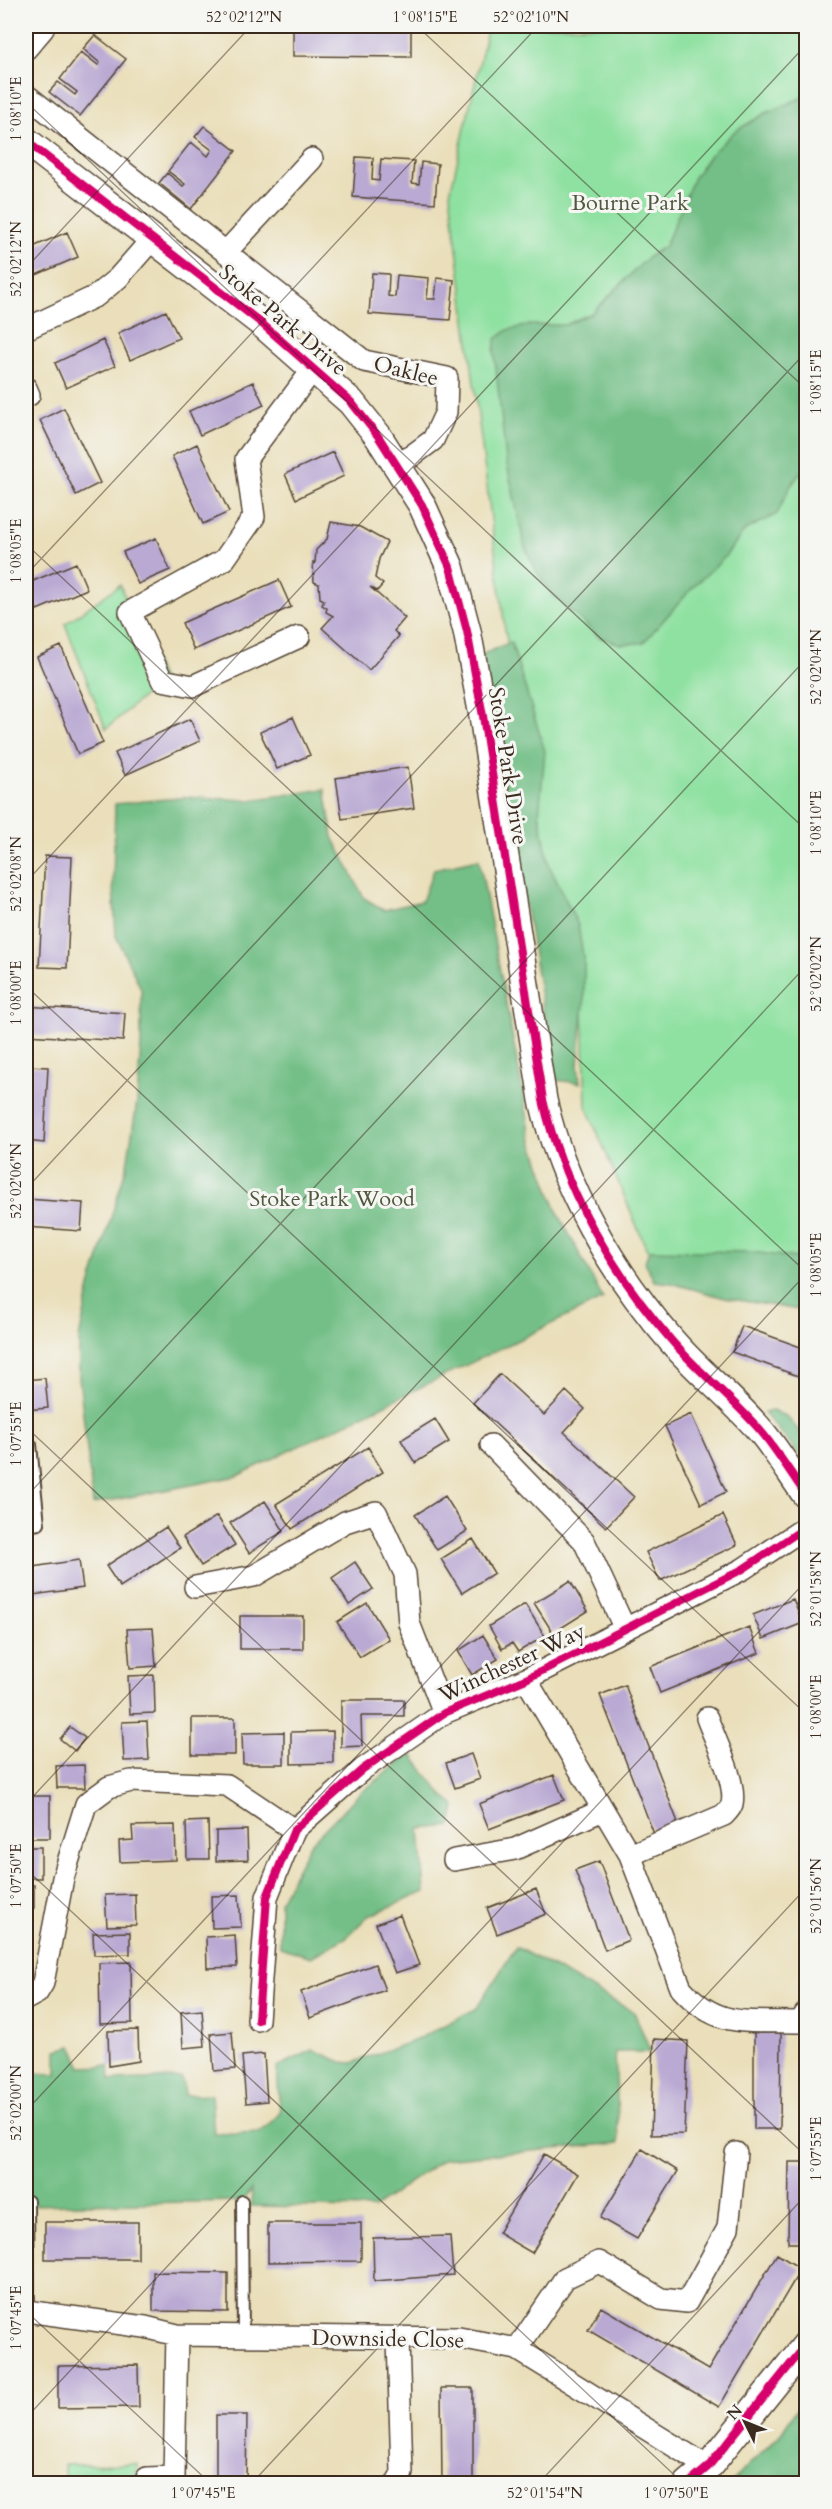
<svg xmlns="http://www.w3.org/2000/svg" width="832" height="2509" viewBox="0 0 832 2509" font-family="Cardo,serif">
<rect width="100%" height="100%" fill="#f6f6f2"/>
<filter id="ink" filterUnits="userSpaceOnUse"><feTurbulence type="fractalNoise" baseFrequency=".0167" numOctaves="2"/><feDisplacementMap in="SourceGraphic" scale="12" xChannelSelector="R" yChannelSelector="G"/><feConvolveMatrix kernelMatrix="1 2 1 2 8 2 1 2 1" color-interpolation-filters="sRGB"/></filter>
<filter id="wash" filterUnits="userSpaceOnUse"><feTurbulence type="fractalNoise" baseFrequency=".008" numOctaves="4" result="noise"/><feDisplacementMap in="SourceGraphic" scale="24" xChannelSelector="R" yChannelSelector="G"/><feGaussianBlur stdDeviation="1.35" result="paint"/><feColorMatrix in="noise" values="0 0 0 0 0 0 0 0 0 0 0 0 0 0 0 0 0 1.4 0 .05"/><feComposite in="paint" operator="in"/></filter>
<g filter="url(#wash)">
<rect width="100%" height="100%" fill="#eadfba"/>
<path fill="#8fe1a1" stroke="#658660" stroke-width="1.5" d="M488,26H806V1263L647,1250L586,1106L581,947L549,865L505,630L450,193Z
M120,585L162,680L106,729L65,624Z
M137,2464V2483H64V2465Z"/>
<path fill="#73bf87" stroke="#577452" stroke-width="1.5" d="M806,96V465L790,487L777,514L745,530L724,558L695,585L643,643L620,644L599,637L552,594L536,571L525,547L506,460L494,351L496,339L508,330L530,325H565L592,313L648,257L665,246L694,177L710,155L735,131L766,113Z
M511,642L545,751L539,815L549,865L578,925L584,962V1003L578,1065L580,1083L555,1080L483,654Z
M325,789L333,837L364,898L384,910L422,901L434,869L479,859L532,1141L556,1209L603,1299L237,1476L93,1504L79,1377V1338L90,1287L127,1165L137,1102L141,1043V989L116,936L113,885L115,804L188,797L250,800Z
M649,1250L751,1252L806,1259V1311L725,1298L671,1283L654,1281L645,1262Z
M772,1411L786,1416L806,1439V1463L764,1413Z
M411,1754L444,1797L455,1806L451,1826L420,1829L425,1892L368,1916L347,1937L311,1957L280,1947V1901L310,1844L359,1794Z
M516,1947L634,2012L651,2052H615L619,2143L443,2159L374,2208L251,2206V2190L242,2201L26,2205V2073L57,2074V2050L72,2046L82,2067L109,2066L110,2080L182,2078L184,2095L211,2094L214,2134L261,2132L280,2113L277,2067L313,2050L342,2062L352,2063L416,2040L477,2008Z
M806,2394V2483H730L779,2436Z"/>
<g id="blocks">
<path fill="#b9a9d3" d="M423,26H471V28H423Z
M293,29L411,30V57L293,56Z
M95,35L126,59L80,116L49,92L58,82L75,95L77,92L60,79L81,52L98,65L100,63L83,49Z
M204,126L236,151L191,209L159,183L167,173L183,186L185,184L168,171L191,142L208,156L212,150L195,137Z
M356,157L373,158L372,180L379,181L381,159L414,161L412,183L419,184L421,162L438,164L435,203L353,197Z
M67,232L78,257L29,278L26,270V250Z
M372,273L389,274L388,296L395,297L397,275L429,278L427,299H435L437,278L454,280L450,320L369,314Z
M166,311L179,338L130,360L118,333Z
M103,340L115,366L66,388L55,363Z
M253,382L264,405L200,435L189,411Z
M64,408L100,483L76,495L40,420Z
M197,444L229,512L203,524L172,456Z
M333,452L344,476L296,499L285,474Z
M331,522L360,527L387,542L379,559L375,578L383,584L377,591L370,587L405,618L394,631L399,636L369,670L322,628L333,616L326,612L327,608L322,605L324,600L320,598L319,584L314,582L313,562L315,563L316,550L327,539Z
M156,538L170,570L138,584L123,552Z
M76,563L87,589L37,610L26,584Z
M279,580L291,607L194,650L182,623Z
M61,646L103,743L78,754L37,657Z
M293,717L310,755L277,769L260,732Z
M190,719L200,741L125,775L115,753Z
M408,767L414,808L342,819L336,778Z
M26,805H30L28,833H26Z
M45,856L72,857L67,968L39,967Z
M26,1006L125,1013L123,1041L26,1035Z
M26,1066L48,1067L44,1143L26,1141Z
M26,1199L83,1203L81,1231L26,1227Z
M742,1326L806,1349V1379L732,1352Z
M500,1374L544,1415L566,1391L585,1409L564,1432L634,1497L606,1527L473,1403Z
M45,1378L48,1408L26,1410V1380Z
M691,1414L726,1492L701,1504L665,1426Z
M435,1419L449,1442L415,1463L401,1440Z
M368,1447L383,1472L292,1529L276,1504Z
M445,1496L467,1531L437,1550L415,1515Z
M265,1501L284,1531L249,1553L230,1523Z
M723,1515L737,1545L660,1581L646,1552Z
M217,1516L235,1545L201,1566L183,1537Z
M166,1527L180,1548L120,1587L106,1566Z
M473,1539L494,1573L462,1593L441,1559Z
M79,1560L83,1588L26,1596V1568Z
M355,1562L373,1589L349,1605L332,1578Z
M570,1581L588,1611L553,1633L534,1603Z
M793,1599L803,1623L763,1639L753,1615Z
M367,1603L389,1639L360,1657L337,1622Z
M525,1604L545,1636L518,1652L512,1643L502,1649L489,1626Z
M240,1616H303V1649H240Z
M749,1627L759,1653L660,1693L650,1667Z
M153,1628L156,1666L130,1668L127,1629Z
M483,1635L498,1659L472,1675L458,1651Z
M154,1675L155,1713L130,1714L128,1676Z
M625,1685L679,1825L654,1834L600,1695Z
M341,1700H404V1716H361L362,1746L341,1747Z
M192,1718H235V1755H192Z
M147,1721L149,1760L124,1761L122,1722Z
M70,1727L85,1738L75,1751L60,1739Z
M333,1731V1763L291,1764V1732Z
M284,1732V1764H243L242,1733Z
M471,1754L480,1779L455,1788L446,1763Z
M84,1765L85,1788H57L56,1766Z
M554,1775L564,1800L489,1829L479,1804Z
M26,1796H50V1838H26Z
M208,1821L209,1859H187L186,1822Z
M175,1825L176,1860L120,1862L119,1841L133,1840L132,1826Z
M247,1830L248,1860L216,1861V1831Z
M26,1847H41V1878H26Z
M599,1861L629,1940L605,1950L575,1870Z
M26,1885H34V1908H26Z
M536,1889L546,1914L497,1934L487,1908Z
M135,1894L136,1925L107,1926L105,1895Z
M239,1895L241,1927L212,1928L211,1896Z
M400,1915L419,1965L395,1973L376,1924Z
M130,1932V1954L94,1955L93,1933Z
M235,1935L237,1967L207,1968L206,1937Z
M131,1962L132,2023L100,2024L99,1963Z
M375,1964L385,1990L310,2018L301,1992Z
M202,2010L205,2046L183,2048L181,2012Z
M138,2030L139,2061L109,2066L108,2031Z
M232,2032L235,2069L214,2071L211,2034Z
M754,2033H781L780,2129H754Z
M26,2038H32L31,2070H26Z
M654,2039L688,2041L684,2134L651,2135Z
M264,2054L267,2101L246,2103L242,2056Z
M642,2149L678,2171L637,2239L600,2218Z
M544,2154L578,2174L532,2253L498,2233Z
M789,2162H806V2243H788Z
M45,2222H138V2259H45Z
M268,2223H361V2261L268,2262Z
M450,2236L453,2275L374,2281L373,2238Z
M777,2254L801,2269L719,2407L588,2330L601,2307L708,2370Z
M153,2272L228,2273V2312L153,2311Z
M138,2365L139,2407L58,2408V2366Z
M441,2388H473V2484H442Z
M216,2415H247L246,2484H216Z"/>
</g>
</g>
<g filter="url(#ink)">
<use href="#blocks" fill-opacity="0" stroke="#554535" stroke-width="1.5"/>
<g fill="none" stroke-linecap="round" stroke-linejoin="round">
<g stroke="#554535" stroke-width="14">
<path id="service" d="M26,1526L39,1524L31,1445
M28,2201L29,2312
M242,2201L243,2336"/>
</g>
<g stroke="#554535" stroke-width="24">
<path id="minor" d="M26,49L43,29
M26,95L364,361L447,378L446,412L433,440L398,466
M226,252L312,159
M26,329L96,296L118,278L153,238
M26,388L29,395
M299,637L193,686L162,680L130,612L224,560L254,517L246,459L314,368
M491,1445L584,1541L625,1629
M195,1587L254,1576L345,1522L376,1512L405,1574L409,1623L444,1713
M526,1679L630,1855L681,1988C718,2030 749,2020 800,2022L806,2013
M630,1855L724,1815C727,1812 731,1808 732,1804C737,1782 714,1738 707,1718
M454,1860L515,1849L603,1810
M26,1999L37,1993L43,1983L63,1878L86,1804L109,1787L131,1781L227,1785L294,1830
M258,2020L267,1897L294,1830L363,1769L444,1713L526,1679L625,1629L743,1569L806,1527
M26,2311L145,2327L177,2335L459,2338L517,2349L708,2467
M517,2349L565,2278L599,2262L661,2299L687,2302L728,2228L736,2153
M147,2478L174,2477L177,2335
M396,2484L402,2473L398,2339"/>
</g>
<g stroke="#554535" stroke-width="30">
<path id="tertiary" d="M26,141L260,322L351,402L378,436L422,505L450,567L467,631L483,716L543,1100C563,1188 612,1272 671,1340C700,1374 736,1401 764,1435C779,1454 792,1475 806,1495
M688,2484L708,2467L806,2345"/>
</g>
<use href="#service" stroke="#fff" stroke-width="10"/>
<use href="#minor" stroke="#fff" stroke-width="21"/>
<use href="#tertiary" stroke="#fff" stroke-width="27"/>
<g stroke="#f6f6f2" stroke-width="11">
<path id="cycleway" d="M26,141L260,322L351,402L378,436L422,505L450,567L467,631L483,716L543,1100C563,1188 612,1272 671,1340C700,1374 736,1401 764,1435C779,1454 792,1475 806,1495
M258,2020L267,1897L294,1830L363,1769L444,1713L526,1679L625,1629L743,1569L806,1527
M688,2484L708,2467L806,2345"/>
</g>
<use href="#cycleway" stroke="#d6006c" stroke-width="8"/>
</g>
</g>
<path fill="none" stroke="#3b2a1e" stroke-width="1.5" stroke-opacity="0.45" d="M417,26L806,389M26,102L806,830M26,268L251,26M26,544L806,1272M26,575L538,26M26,882L806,45M26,986L806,1714M26,1189L806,352M26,1427L806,2156M26,1497L806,659M26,1804L806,966M26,1869L684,2484M26,2111L806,1274M26,2311L211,2484M26,2418L806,1581M251,2484L806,1888M538,2484L806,2195"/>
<g text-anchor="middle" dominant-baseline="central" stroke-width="6" stroke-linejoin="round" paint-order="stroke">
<g font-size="22" fill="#50583f" stroke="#f6f6f2">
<text x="630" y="203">Bourne Park</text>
<text x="332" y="1199">Stoke Park Wood</text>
</g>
<g font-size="22" fill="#3b2a1e" stroke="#f6f6f2">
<text transform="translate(283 320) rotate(40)">Stoke Park Drive</text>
<text transform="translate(406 371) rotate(14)">Oaklee</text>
<text transform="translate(508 766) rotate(81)">Stoke Park Drive</text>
<text transform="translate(512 1663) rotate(-25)">Winchester Way</text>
<text transform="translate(388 2339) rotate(1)">Downside Close</text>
</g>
</g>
<rect width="832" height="2509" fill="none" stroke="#f6f6f2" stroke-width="66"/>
<g transform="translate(745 2422) rotate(313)" stroke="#f6f6f2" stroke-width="4.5" paint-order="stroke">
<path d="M0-4.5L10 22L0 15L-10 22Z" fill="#3b2a1e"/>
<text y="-9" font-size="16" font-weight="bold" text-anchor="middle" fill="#3b2a1e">N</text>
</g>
<rect x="33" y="33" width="766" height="2443" fill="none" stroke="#3b2a1e" stroke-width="2"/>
<g font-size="15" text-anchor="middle" fill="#3b2a1e">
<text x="244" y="22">52°02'12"N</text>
<text x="425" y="22">1°08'15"E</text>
<text x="531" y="22">52°02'10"N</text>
<text transform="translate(16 109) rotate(-90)" y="5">1°08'10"E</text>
<text transform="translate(16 259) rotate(-90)" y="5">52°02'12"N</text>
<text transform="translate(816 382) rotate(-90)" y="5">1°08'15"E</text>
<text transform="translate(16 551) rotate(-90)" y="5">1°08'05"E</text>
<text transform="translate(816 667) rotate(-90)" y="5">52°02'04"N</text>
<text transform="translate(816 823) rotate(-90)" y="5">1°08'10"E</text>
<text transform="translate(16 874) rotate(-90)" y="5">52°02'08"N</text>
<text transform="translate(816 974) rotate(-90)" y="5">52°02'02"N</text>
<text transform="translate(16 993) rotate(-90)" y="5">1°08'00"E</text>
<text transform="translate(16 1181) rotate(-90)" y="5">52°02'06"N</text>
<text transform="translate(816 1265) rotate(-90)" y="5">1°08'05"E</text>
<text transform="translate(16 1434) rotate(-90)" y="5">1°07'55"E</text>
<text transform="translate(816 1589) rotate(-90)" y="5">52°01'58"N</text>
<text transform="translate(816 1707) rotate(-90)" y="5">1°08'00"E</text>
<text transform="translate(16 1876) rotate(-90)" y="5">1°07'50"E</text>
<text transform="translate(816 1896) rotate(-90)" y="5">52°01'56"N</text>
<text transform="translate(16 2103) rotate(-90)" y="5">52°02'00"N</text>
<text transform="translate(816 2149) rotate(-90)" y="5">1°07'55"E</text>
<text transform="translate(16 2318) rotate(-90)" y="5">1°07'45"E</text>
<text x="203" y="2498">1°07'45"E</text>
<text x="545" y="2498">52°01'54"N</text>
<text x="676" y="2498">1°07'50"E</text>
</g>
</svg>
